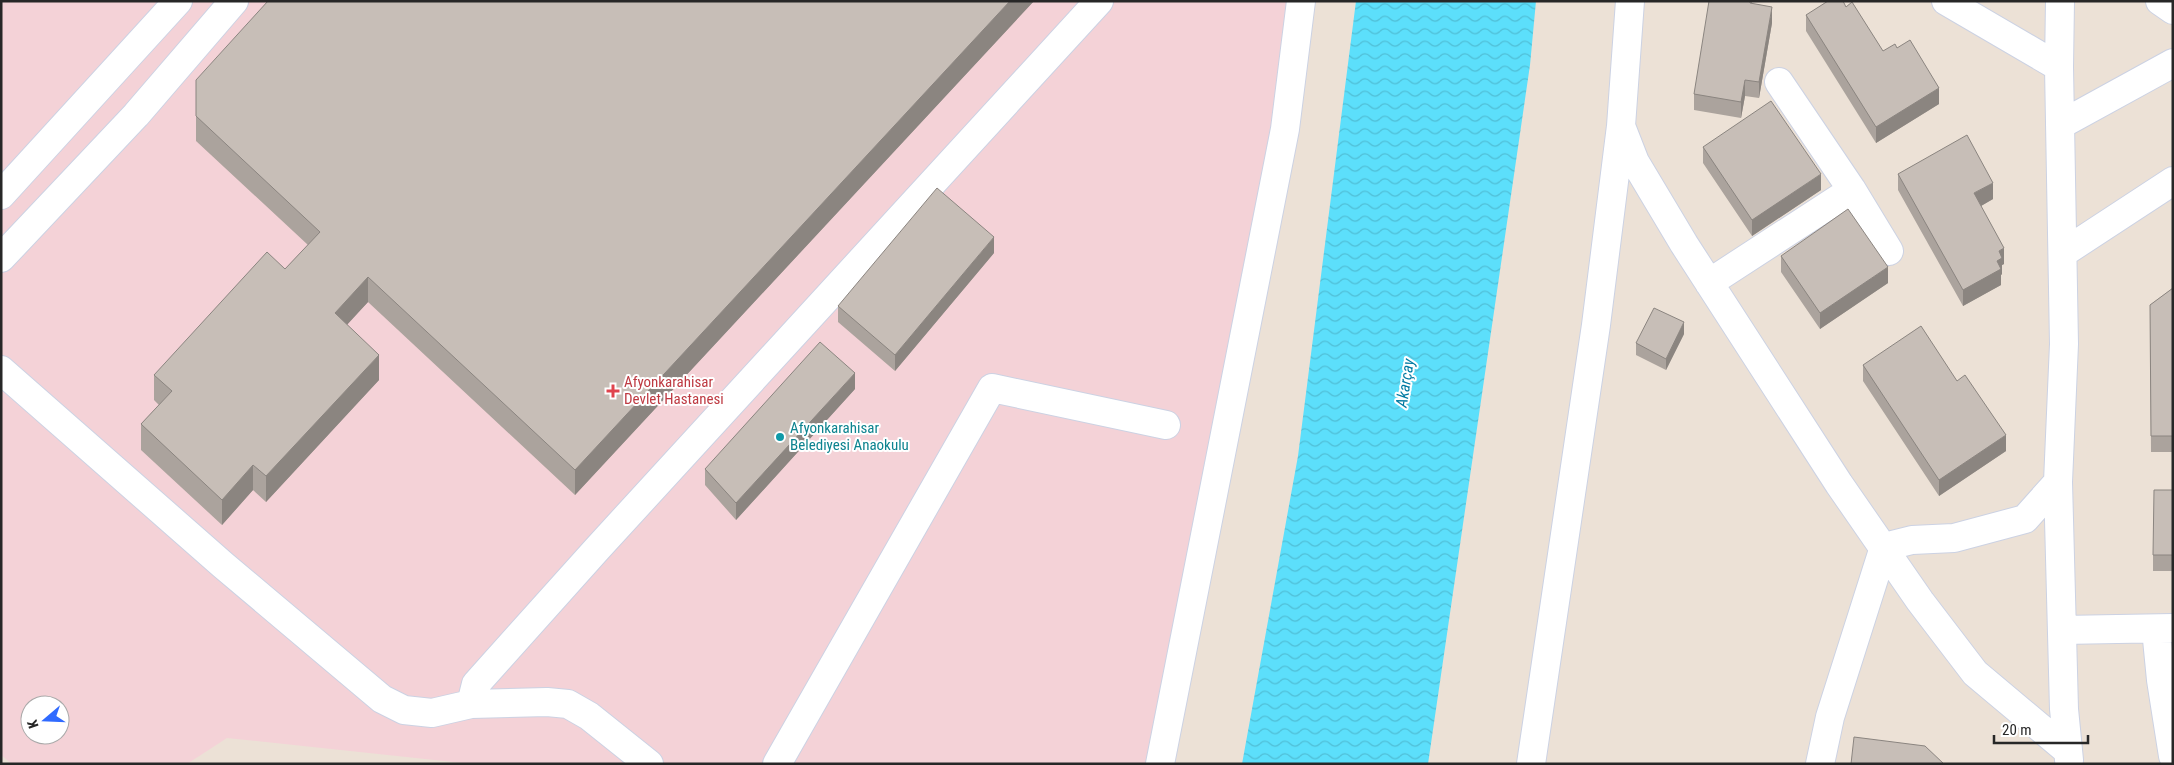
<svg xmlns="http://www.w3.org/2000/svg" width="2174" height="765" viewBox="0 0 2174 765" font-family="'Roboto Condensed',sans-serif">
<defs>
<pattern id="water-waves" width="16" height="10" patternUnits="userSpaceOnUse" patternTransform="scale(1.25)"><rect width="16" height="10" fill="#5cdffb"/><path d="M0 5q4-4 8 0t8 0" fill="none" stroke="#50bfd7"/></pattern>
</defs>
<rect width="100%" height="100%" fill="#ece1d6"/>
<path fill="#f4d2d7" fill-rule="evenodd" d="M1,1H1300L1292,77L1147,764H472L227,738L187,764H12L1,755ZM30,705H60V735H30Z"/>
<path fill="url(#water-waves)" d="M1356,1H1536L1530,65L1428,764H1242L1298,456Z"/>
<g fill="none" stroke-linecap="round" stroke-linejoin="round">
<g stroke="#ccd2e3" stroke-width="30">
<path id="minor" d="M1946,1L2059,67
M2060,1L2059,67L2064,344L2058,482L2064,709L2069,760
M2160,1L2173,10
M1779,82L1852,190L1889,251
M2060,125L2173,63
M1621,126L1635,162L1684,244L1839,484L1920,601L1975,673L2068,751
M1,195L178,1
M2063,253L2173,181
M1,258L136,115L234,1
M1709,283L1852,190
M1,370L223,565L382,699L404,710L432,713L471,704L547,702L568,704L589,716L649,764
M1884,547L1912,540L1954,538L2025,519L2058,482
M2156,629L2161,680L2173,756
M2062,630L2173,628
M471,704L476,684L597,549L1099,1
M777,764L992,388L1166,425
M1160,764L1285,129L1301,1
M1531,764L1596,325L1621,126L1630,1
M1820,764L1830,717L1884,547"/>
</g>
<use href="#minor" stroke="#fff" stroke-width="28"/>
</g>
<path fill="#aba39d" d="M268,1H1034L575,495L368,302L347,324L379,380L266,502L253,490L222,525L141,450V424L159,405L154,400V375L285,269L308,245L196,141V116Z
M1752,1V3L1772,23L1759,98L1745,96L1741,118L1694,110V94Z
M1846,7L1883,51L1897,48L1939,104L1876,143L1806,31V15Z
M1703,147L1821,190L1752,236L1703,163Z
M1898,174L1993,199L1981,206L2004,264L2002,265V274L2001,275V285L1963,306L1898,190Z
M994,253L895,371L838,322V306Z
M1781,256L1888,283L1820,329L1781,272Z
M2173,288V452H2151L2150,305Z
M1684,334L1666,370L1636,355V343Z
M1863,365L1957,381L2006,451L1939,496L1863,381Z
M855,389L736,520L705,485V469Z
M2173,490V571H2153V555Z"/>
<path fill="#8b8580" d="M1010,1H1034L575,495V470Z
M1772,7V23L1759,98V82Z
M1745,80V96L1741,118V102Z
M1939,88V104L1876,143V127Z
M1821,174V190L1752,236V220Z
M1993,183V199L1974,210V193Z
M994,237V253L895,371V355Z
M2004,248V264L2002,265V274L2001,275V285L1963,306V290L1997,261L1999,251Z
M1888,267V283L1820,329V313Z
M368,277V302L335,338V313Z
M1684,322V334L1666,370V359Z
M379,355V380L266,502V476Z
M855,373V389L736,520V503Z
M2006,435V451L1939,496V480Z
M253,465V490L222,525V500Z"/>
<path fill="#c7beb7" stroke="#8b8580" d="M268,1H1010L575,470L368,277L335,313L379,355L266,476L253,465L222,500L141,424L172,391L154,375L267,252L285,269L320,232L196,116V80Z
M1709,1H1750V3L1772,7L1759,82L1745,80L1741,102L1694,94Z
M1828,1H1843L1846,7L1852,2L1883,51L1895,44L1897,48L1910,40L1939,88L1876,127L1806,15Z
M1771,101L1821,174L1752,220L1703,147Z
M1967,135L1993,183L1974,193L2004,248L1999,251L2002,258L1997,261L2001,269L1963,290L1898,174Z
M937,188L994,237L895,355L838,306Z
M1848,209L1888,267L1820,313L1781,256Z
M2173,288V436H2151L2150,305Z
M1654,308L1684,322L1666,359L1636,343Z
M1921,326L1957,381L1965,375L2006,435L1939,480L1863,365Z
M820,342L855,373L736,503L705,469Z
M2154,490H2173V555H2153Z
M1854,737L1925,746L1944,764H1851Z"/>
<path fill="#e0444e" stroke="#fff" stroke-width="2" d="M610.5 383.5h5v5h5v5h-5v5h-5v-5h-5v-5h5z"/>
<circle fill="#0f9aa8" stroke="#fff" stroke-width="2" cx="780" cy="437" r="5"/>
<g text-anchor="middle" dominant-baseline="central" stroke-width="4" stroke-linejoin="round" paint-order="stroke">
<g font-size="15" fill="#be3a42" stroke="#fff" text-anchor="start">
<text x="624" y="382">Afyonkarahisar<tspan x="624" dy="17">Devlet Hastanesi</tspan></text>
</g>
<g font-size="15" fill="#0d838f" stroke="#fff" text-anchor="start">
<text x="790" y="428">Afyonkarahisar<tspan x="790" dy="17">Belediyesi Anaokulu</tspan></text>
</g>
<g font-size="16" font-style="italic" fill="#007aa2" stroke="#fff">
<text transform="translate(1405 383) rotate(-81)">Akarçay</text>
</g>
</g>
<rect width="2174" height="765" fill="none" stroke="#272727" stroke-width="5"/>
<g transform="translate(45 720) rotate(251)"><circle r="24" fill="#ffffff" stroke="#a9a9a9"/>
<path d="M0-4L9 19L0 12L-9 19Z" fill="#306aff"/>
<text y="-8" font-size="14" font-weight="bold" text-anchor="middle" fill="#272727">K</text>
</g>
<path d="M1994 735v8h94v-8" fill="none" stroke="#272727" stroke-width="2.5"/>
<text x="2002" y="735" font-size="15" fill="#272727" stroke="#ffffff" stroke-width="4" paint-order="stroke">20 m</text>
</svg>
